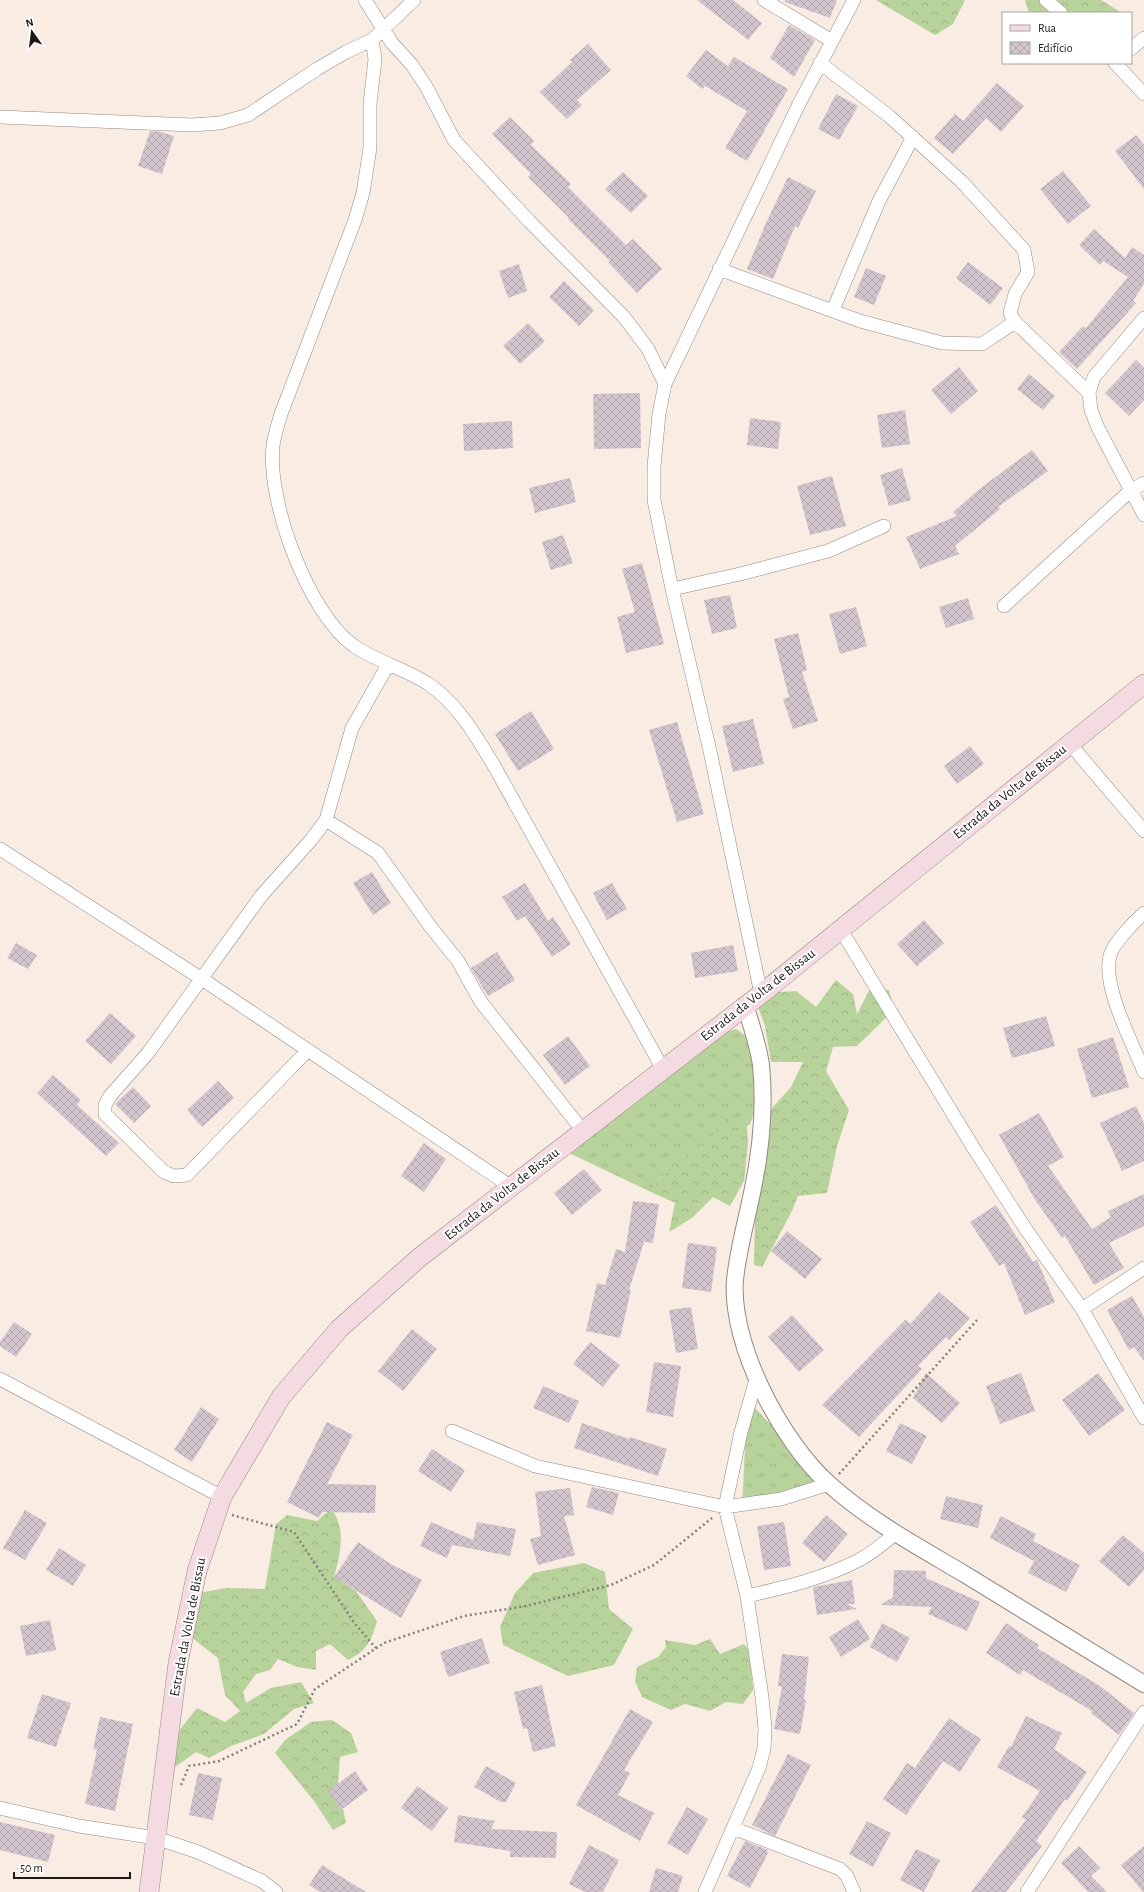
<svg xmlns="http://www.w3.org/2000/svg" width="1144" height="1892" viewBox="0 0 1144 1892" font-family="'Alegreya Sans',sans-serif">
<defs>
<pattern id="grass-tufts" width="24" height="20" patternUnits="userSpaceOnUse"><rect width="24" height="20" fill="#b7d39b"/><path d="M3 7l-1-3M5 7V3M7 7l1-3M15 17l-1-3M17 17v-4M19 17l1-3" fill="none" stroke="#9db585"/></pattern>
<pattern id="forest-crowns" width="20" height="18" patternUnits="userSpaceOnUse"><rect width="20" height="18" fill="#b7d39b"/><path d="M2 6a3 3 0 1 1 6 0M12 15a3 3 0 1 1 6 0" fill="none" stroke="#9db585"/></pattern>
<pattern id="building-cross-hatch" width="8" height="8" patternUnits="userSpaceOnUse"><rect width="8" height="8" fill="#d2c5ce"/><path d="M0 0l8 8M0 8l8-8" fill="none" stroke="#b4a9b0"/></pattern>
</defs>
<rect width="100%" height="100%" fill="#f9ece3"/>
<path fill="url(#grass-tufts)" d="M736,1029L749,1038L756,1053L757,1104L750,1124L747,1126L730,1115L703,1147L670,1164L661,1179L653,1186V1193L567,1152L722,1033Z
M753,1406L824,1480L742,1508L746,1427Z"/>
<path fill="url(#forest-crowns)" d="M876,0H965L953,24L935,35Z
M1025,0H1101L1122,13H1029Z
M836,980L853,994L857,1014L871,987L889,990L894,1010L857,1046L833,1047L826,1071L849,1110L837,1146L827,1193L798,1196L792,1211L762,1267L754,1265L755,1221L766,1120L772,1108L791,1087L803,1062H771L765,1026L758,1007L773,987L779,992L796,991L816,1007Z
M730,1114L747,1126L748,1144L744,1181L730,1206L713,1197L692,1218L669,1232L675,1203L653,1193V1186L661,1179L670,1164L703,1147Z
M331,1509C347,1528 340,1555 334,1577L356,1591L377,1621C371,1641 367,1651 348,1660L330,1644L316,1651V1670L297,1667L278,1659L270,1670L256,1674L243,1692L246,1703L271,1688L301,1682L314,1703L294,1709L264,1734L231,1746L209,1758L196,1752L171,1770V1741L197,1708L225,1722L240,1711L225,1695L218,1658L191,1637L198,1593L227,1588L265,1589L276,1524L287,1515L317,1521Z
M584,1563L605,1572L609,1609L633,1629L614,1665L568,1676L503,1645L500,1627L515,1593L533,1573Z
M710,1639L720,1654L744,1644L749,1650L753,1690L743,1704L726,1702L710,1711L685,1704L671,1710L642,1697L635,1681L637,1667L658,1657L666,1647L665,1640L695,1645Z
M332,1720L351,1733L358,1752L340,1757L338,1784L346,1823L333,1830L314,1801L275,1753L285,1740L311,1722Z"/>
<path fill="url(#building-cross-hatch)" d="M697,0H733L762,23L748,40Z
M785,0H837L830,18L785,2Z
M789,25L815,40L794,77L770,58Z
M588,44L611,70L577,100L582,105L567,119L540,92L572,62L570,60Z
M706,50L728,66L734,57L788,89L747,161L725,148L747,111L705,86L702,89L686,76Z
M997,83L1024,106L1001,132L986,118L953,154L934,138L955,114L963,121Z
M836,94L858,106L839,140L818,129Z
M510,117L534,141L531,145L571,184L568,187L626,245L633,239L662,269L637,293L608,262L610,261L568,219L569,218L528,177L531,174L492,134Z
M150,131L161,132L174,136L162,174L138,166Z
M1136,135L1144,145V189L1115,151Z
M1063,171L1091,206L1068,224L1040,189Z
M623,172L648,196L631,213L605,189Z
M788,177L816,191L798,228L795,226L773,279L747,269L765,225Z
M1094,229L1125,258L1132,247L1144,255V284L1133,301L1136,303L1077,369L1059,352L1083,326L1086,328L1128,277L1103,261L1100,265L1079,245Z
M968,262L1003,288L990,305L956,278Z
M519,264L527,291L508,298L499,271Z
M866,268L886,276L874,305L854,297Z
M564,281L594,310L579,326L549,297Z
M528,323L545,341L520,364L503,346Z
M1136,360L1144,368V400L1129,416L1105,393Z
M959,367L978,391L951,414L931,390Z
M1029,374L1055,396L1043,410L1017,389Z
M640,393L641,448L594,449L593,394Z
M905,410L910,444L882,448L877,415Z
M750,418L781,422L778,449L747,445Z
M512,421L513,448L464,451L463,424Z
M1032,450L1048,471L998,507L1000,509L955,546L959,554L920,569L906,537L957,516L953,512L982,487Z
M902,468L911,500L889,506L880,475Z
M832,476L846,526L810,535L797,486Z
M570,478L576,502L535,513L529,488Z
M563,535L573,563L551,570L542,542Z
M642,563L664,644L626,653L617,617L635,612L622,569Z
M730,595L737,628L712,634L704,600Z
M968,598L974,619L946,628L939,607Z
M856,607L867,646L840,654L829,614Z
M798,633L807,670L802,672L818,721L793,729L783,699L789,697L774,639Z
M531,711L554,749L518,771L495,734Z
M753,719L764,764L733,772L722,726Z
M677,722L704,814L677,822L649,730Z
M970,746L984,764L957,784L944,766Z
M372,872L391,903L373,915L353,883Z
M525,883L548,921L553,917L571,944L552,957L525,916L517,921L502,897Z
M612,883L627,909L607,920L593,893Z
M924,920L944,943L917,966L897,944Z
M16,943L37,955L28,969L7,958Z
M733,945L738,971L695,978L691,953Z
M497,952L515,980L488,996L471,968Z
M110,1013L136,1036L111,1064L85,1041Z
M1046,1016L1055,1046L1012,1058L1003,1028Z
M568,1036L590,1066L565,1085L543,1055Z
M1113,1037L1129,1087L1092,1098L1077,1049Z
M53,1075L81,1100L77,1105L119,1143L106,1156L37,1093Z
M218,1081L234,1098L202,1127L187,1110Z
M133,1087L151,1106L134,1123L115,1104Z
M1136,1106L1144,1123V1161L1122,1171L1100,1123Z
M1039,1113L1064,1157L1048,1166L1092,1229L1111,1217L1108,1211L1144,1194V1226L1109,1243L1124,1268L1094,1285L1065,1236L1062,1238L1034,1198L999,1135Z
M424,1143L446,1159L424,1192L401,1176Z
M584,1169L602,1190L572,1215L554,1193Z
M633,1201L659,1204L653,1243L644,1242L629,1290H631L620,1338L586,1331L597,1283L605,1285L616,1249L625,1252Z
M996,1205L1033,1262L1037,1260L1055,1302L1025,1315L1004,1263L999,1266L970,1222Z
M787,1231L822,1259L805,1279L771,1251Z
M688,1243L717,1247L711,1292L682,1288Z
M939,1292L970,1318L949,1340L946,1337L918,1366L922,1369L859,1437L822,1405L906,1319L910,1324Z
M1132,1296L1144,1317V1361L1134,1347L1129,1350L1107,1310Z
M691,1307L698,1349L676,1353L669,1310Z
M792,1315L824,1350L799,1372L768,1337Z
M14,1322L32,1334L16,1357L0,1346V1342Z
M412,1329L437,1349L403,1391L378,1371Z
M590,1342L620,1365L603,1387L573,1364Z
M654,1362L681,1366L673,1417L646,1412Z
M926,1373L960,1403L942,1423L913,1398Z
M1021,1373L1035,1411L1000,1424L986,1386Z
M1098,1373L1125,1410L1089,1436L1062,1400Z
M543,1386L579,1401L569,1423L533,1408Z
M201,1407L219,1419L192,1462L174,1450Z
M327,1422L353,1435L327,1484L376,1485L375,1513L322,1512L319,1518L287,1502Z
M582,1423L629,1439L630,1437L667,1449L658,1476L574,1448Z
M900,1423L927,1436L912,1464L886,1451Z
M432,1449L465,1470L451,1492L418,1471Z
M592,1487L619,1493L613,1515L586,1507Z
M570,1488L574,1515L564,1516L575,1555L538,1565L530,1539L541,1536L535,1492Z
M946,1496L983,1505L978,1528L940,1519Z
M25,1510L47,1523L25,1560L3,1548Z
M826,1515L848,1534L824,1562L802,1543Z
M1001,1516L1036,1534L1033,1541L1080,1565L1066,1592L1028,1573L1034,1561L990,1538Z
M431,1522L473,1540L477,1522L516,1529L510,1556L452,1545L447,1558L420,1546Z
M784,1522L791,1566L764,1570L757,1526Z
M1123,1535L1144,1553V1570L1129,1587L1099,1561Z
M358,1542L391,1564L422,1580L401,1618L334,1577Z
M59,1548L86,1565L73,1586L46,1570Z
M894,1570L926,1571V1578L980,1602L967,1631L928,1614L932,1607L881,1605L893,1597Z
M852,1580L855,1604H847L857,1609L817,1615L813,1587Z
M858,1619L870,1639L841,1657L829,1637Z
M50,1620L56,1650L26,1656L20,1626Z
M882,1623L910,1638L897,1662L870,1647Z
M1006,1623L1039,1645L1037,1648L1100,1686L1134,1713L1119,1735L1091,1713L1092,1711L1023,1670L1020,1675L986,1653Z
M482,1638L490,1663L448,1677L440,1652Z
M782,1654L809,1657L804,1700H806L800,1734L774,1729L782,1687L778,1686Z
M542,1685L556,1746L533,1752L527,1728L523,1729L514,1692Z
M42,1694L71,1703L56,1747L27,1738Z
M630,1709L653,1722L624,1770L630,1773L618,1795L654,1813L640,1841L576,1805Z
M1026,1716L1062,1733L1054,1749L1087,1772L1067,1801L1065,1799L1036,1841L1042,1846L1006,1892H971L1026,1820L1022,1817L1040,1791L997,1767L1009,1746L1011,1747Z
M100,1717L133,1724L115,1811L85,1804L97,1750L93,1749Z
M949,1718L981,1739L960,1772L943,1761L906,1815L883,1799L907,1763L915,1768Z
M788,1754L811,1765L775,1836L752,1825Z
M486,1766L516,1783L506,1802H501L474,1787Z
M355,1771L368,1790L341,1810L328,1791Z
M198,1773L222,1778L213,1820L189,1815Z
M417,1786L448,1808L432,1831L401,1808Z
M687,1807L708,1819L688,1855L667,1843Z
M458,1815L495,1821L491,1829L557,1832L556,1858L510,1857V1851L454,1842Z
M867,1821L891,1833L873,1867L849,1854Z
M0,1822L55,1835L48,1862L0,1850Z
M745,1841L768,1850L767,1852L768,1853L750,1888L727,1876Z
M589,1845L619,1860L603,1892H585L569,1884Z
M1079,1846L1100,1868L1091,1876L1107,1892H1088L1061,1863Z
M1144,1846V1892H1143L1121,1865Z
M916,1849L940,1860L924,1892L900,1880Z
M322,1865L366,1892H320L309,1885Z
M656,1868L683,1876L678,1892H649Z"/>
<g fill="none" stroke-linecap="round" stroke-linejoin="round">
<g stroke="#948980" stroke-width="14">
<path id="minor" d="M365,0L392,43L412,65L427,88L454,140L529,221L624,317L648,349L665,384
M764,0L832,41
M1046,0L1061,13
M372,40L375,59L370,104V148L363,193L355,220L281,414C278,424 274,436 273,446C267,502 308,613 354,646C377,661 404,669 427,683C457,703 475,734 493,764L663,1069
M1131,49L1144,38
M820,63L889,116L961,181L1024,250L1028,272L1015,294L1010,313L1015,322L1089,393
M1115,63L1144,94
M0,117L192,125L220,123L248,115L317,69L346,52L372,40L414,0
M719,269L860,321L942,343L982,344L1015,322
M833,310L879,201L913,137
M1144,318L1094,377L1089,393L1091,410L1098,428L1144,515
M672,589L740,574L828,551L884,526
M1004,606L1130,491L1144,483
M1070,744L1144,831
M326,820L378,853L430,926L458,961L481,1002L583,1131
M0,849L202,979L510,1186
M1144,913C1134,922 1113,943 1110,956C1102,986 1132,1042 1144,1072
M841,930L973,1147L1025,1228L1082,1309L1144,1418
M761,994L710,751L672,589L654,500V466L659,414L665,384L800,102L854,0
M308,1050L187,1175L174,1176L164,1172L105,1114V1105L110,1096L148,1053L261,896L311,840L326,820L352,728L388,665
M1082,1309L1144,1268
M0,1379L222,1497
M452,1431L535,1466L725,1507L781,1499L829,1484
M747,1596C787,1587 825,1578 861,1559C874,1552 885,1542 896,1533
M0,1808L79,1826L156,1838L198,1852L262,1881L276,1892
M733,1828L840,1869L847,1876L854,1892
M705,1892L759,1768L764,1749L765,1729L762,1697L747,1596L725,1507L741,1432L757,1376
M1027,1892L1144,1712"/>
</g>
<g stroke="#948980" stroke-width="18">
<path id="tertiary" d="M745,1005C751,1024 758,1044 761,1065C765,1105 761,1149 753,1188C747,1219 738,1249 735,1280C730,1345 782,1442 829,1484C870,1521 919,1547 966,1575C1025,1611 1085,1648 1144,1684"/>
</g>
<g stroke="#948980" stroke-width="20">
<path id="secondary" d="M149,1892L178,1663L197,1571L222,1497L281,1397L339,1329L420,1257L761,994L1144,684"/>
</g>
<path stroke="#877f79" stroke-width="2.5" stroke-dasharray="2 3" stroke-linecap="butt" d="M839,1474L977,1320
M232,1515L294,1532L355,1624L376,1648
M181,1785L189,1766L219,1761L297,1724L315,1689L384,1643L464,1616L526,1606L611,1585L654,1565L712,1518"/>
<use href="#minor" stroke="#fff" stroke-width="13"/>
<use href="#tertiary" stroke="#fff" stroke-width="16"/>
<use href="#secondary" stroke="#f4dbe1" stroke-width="19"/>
</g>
<g text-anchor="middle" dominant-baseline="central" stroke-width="4" stroke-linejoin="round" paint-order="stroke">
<g font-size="14" fill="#1e1916" stroke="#fff">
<text transform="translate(1010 792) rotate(-39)">Estrada da Volta de Bissau</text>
<text transform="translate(758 995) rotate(-38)">Estrada da Volta de Bissau</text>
<text transform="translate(502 1194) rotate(-38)">Estrada da Volta de Bissau</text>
<text transform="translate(188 1627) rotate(-79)">Estrada da Volta de Bissau</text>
</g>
</g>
<rect x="1002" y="12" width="130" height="52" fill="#ffffff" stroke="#a5a3a2"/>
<rect x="1010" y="25" width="20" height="6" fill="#f4dbe1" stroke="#a5a3a2"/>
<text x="1038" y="32" font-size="12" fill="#1e1916">Rua</text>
<rect x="1010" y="42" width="20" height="12" fill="url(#building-cross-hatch)" stroke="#a5a3a2"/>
<text x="1038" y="52" font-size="12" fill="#1e1916">Edifício</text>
<g transform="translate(32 32) rotate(346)" stroke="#ffffff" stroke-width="3" paint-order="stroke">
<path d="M0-3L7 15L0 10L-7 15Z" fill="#1e1916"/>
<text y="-6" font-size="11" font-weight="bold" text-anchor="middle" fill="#1e1916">N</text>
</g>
<path d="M14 1872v6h116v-6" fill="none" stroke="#1e1916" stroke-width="2"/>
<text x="20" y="1872" font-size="12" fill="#1e1916" stroke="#ffffff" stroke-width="3" paint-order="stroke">50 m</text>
</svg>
